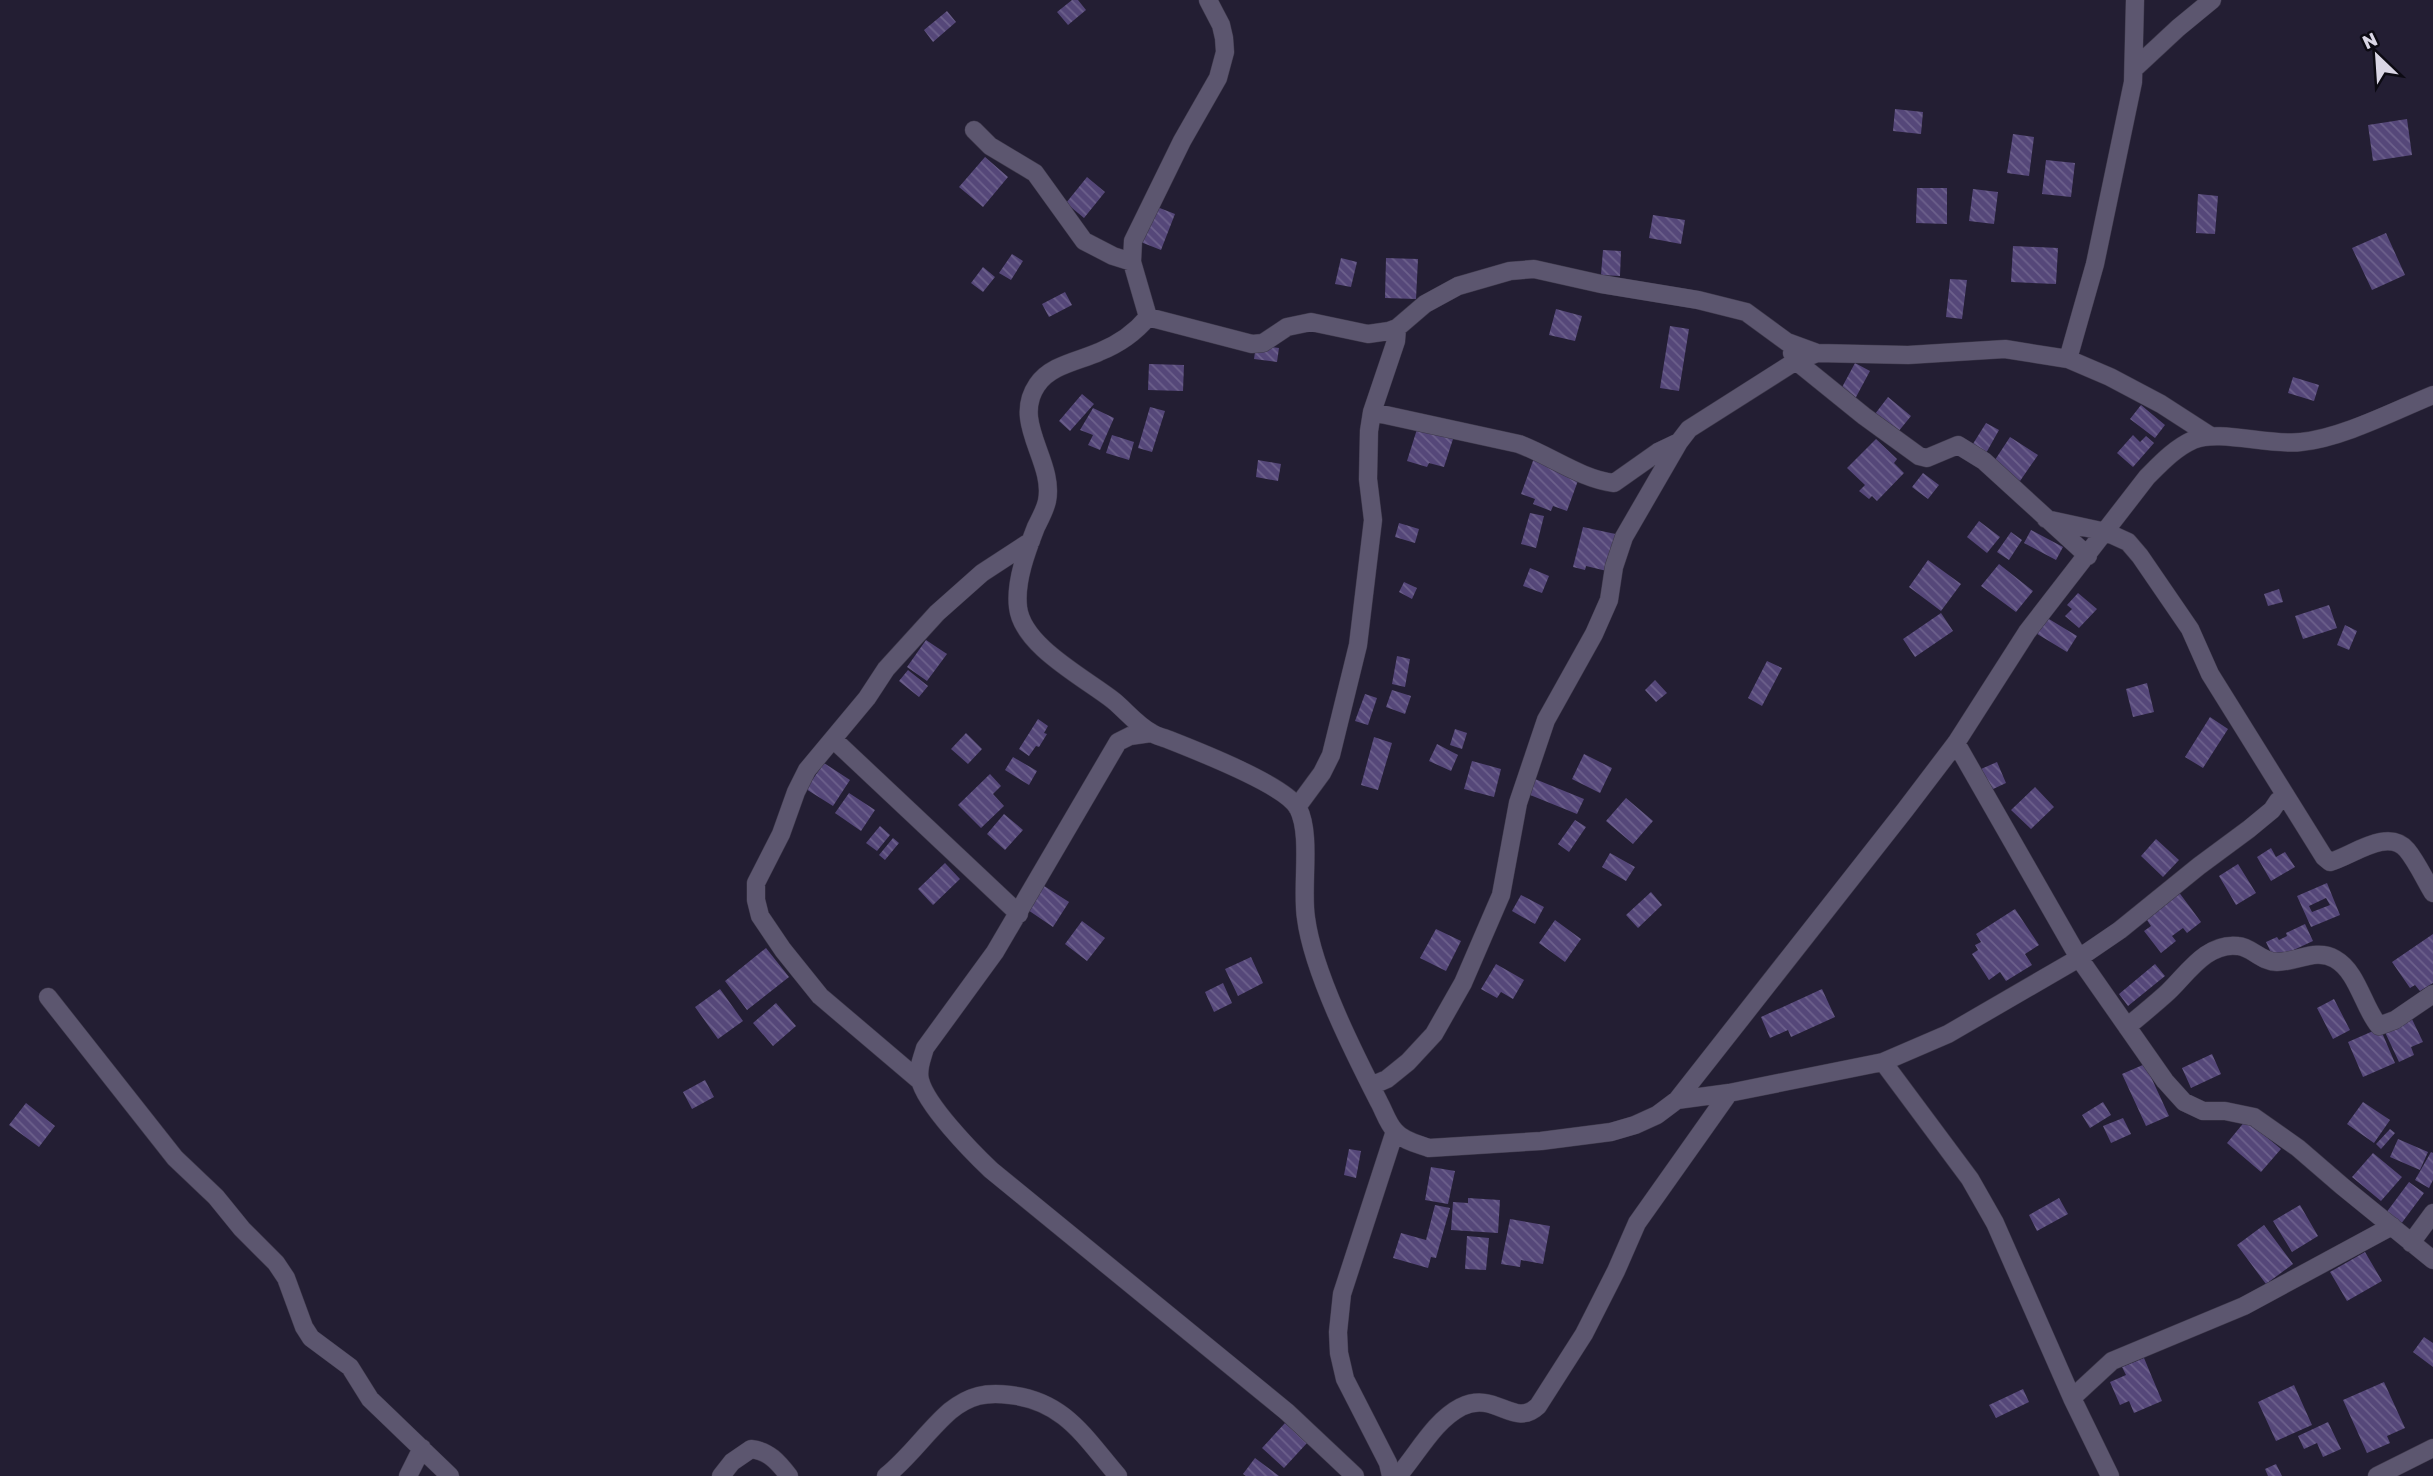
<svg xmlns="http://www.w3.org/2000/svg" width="2433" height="1476" viewBox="0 0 2433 1476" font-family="Rubik,sans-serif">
<defs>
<pattern id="building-back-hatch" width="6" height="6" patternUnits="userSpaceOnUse" patternTransform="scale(1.75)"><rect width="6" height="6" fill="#554779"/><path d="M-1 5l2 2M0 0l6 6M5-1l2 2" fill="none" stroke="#6d618c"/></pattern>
</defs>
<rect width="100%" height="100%" fill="#231e33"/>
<path fill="url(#building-back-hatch)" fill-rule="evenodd" d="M1072,0H1078L1086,10L1068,25L1057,12Z
M947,11L956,22L933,42L924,30Z
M1895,109L1923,112L1921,134L1893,131Z
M2407,119L2412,155L2373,161L2368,125Z
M2013,134L2034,137L2029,176L2007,173Z
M985,157L1008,177L983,207L959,187Z
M2046,160L2075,163L2071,197L2042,194Z
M1087,177L1105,192L1084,218L1066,203Z
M1917,188H1947V224L1916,223Z
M1973,189L1998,192L1994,224L1969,221Z
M2198,194L2218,196L2215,234L2196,233Z
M1152,205L1175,214L1161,250L1138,241Z
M1653,215L1685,220L1681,244L1649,238Z
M2386,233L2405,275L2372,290L2352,248Z
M2013,246L2058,248L2056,284L2011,282Z
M1603,250L1621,251L1620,276L1601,275Z
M1012,254L1023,261L1011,280L999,273Z
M1341,258L1357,262L1351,287L1335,284Z
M1386,258L1418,259L1416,299L1385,298Z
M983,267L995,277L983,292L971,283Z
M1950,279L1967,280L1962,319L1946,317Z
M1065,292L1072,305L1049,317L1042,304Z
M1556,309L1582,316L1575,341L1549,335Z
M1670,326L1689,329L1679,391L1660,388Z
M1256,345L1279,348L1277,362L1254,359Z
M1855,363L1870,371L1855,399L1840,391Z
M1149,364L1184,365L1183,391L1148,390Z
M2293,377L2319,385L2314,401L2288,393Z
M1082,394L1094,404L1070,431L1059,421Z
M1888,397L1911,416L1898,432L1875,414Z
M2141,405L2165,425L2155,438L2130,419Z
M1150,407L1165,411L1152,452L1138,448Z
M1093,408L1114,418L1100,450L1088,445L1093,435L1080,430Z
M1986,423L1999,430L1985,455L1971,447Z
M1418,426L1454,436L1444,467L1429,463L1427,467L1407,461Z
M1112,435L1134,442L1129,460L1106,453Z
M2133,435L2140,442L2146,436L2154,443L2133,467L2117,453Z
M2010,437L2038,455L2020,481L1993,463Z
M1876,439L1897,459L1894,463L1904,473L1877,501L1872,496L1869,499L1859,491L1865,485L1847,468Z
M1534,458L1580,475L1567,511L1553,506L1551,511L1533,504L1535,499L1521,494Z
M1258,460L1281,464L1278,481L1256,477Z
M1923,473L1939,485L1928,499L1912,487Z
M1530,513L1544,516L1536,548L1521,544Z
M1979,521L2000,537L1987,553L1967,537Z
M1399,523L1419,529L1415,543L1395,537Z
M1583,527L1620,535L1611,572L1586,566L1585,570L1573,567Z
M2031,530L2063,547L2056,560L2024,543Z
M2011,532L2022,540L2009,560L1997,552Z
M1928,560L1961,584L1941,611L1909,587Z
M1999,564L2033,591L2016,612L1981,586Z
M1530,568L1549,576L1542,593L1523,586Z
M1404,582L1417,588L1412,599L1399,592Z
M2279,589L2283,602L2268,606L2264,594Z
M2078,593L2097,609L2079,628L2065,616L2072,609L2067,605Z
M2329,605L2337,628L2303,639L2295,616Z
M1941,613L1953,631L1915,657L1903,639Z
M2044,616L2077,636L2067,652L2034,632Z
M2345,625L2357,631L2349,650L2337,645Z
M926,640L947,654L927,681L907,667Z
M1397,656L1410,659L1405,687L1392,684Z
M1767,661L1782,668L1762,706L1748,698Z
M908,670L928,686L919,697L899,681Z
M1655,680L1667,693L1656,702L1645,690Z
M2147,683L2154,712L2133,717L2126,689Z
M1392,690L1411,696L1405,714L1386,707Z
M1365,694L1377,698L1368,725L1355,721Z
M2210,717L2228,729L2203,768L2185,757Z
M1038,719L1048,726L1044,733L1047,734L1039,747L1036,746L1029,756L1019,749Z
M1455,729L1467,733L1462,749L1450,745Z
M966,733L982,749L968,764L951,749Z
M1374,737L1392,743L1378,790L1361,785Z
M1437,744L1458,755L1451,771L1429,761Z
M1584,754L1612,768L1600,793L1572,779Z
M1013,757L1037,771L1029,785L1005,770Z
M1472,761L1501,769L1494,797L1464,789Z
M1997,762L2006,783L1991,790L1981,769Z
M824,763L850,780L833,806L806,789Z
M990,774L1001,786L993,794L1004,806L981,828L958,805Z
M1530,777L1584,799L1577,814L1523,792Z
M2035,787L2054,807L2031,829L2011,810Z
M849,793L875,810L861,831L835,813Z
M1626,798L1653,821L1633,844L1606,821Z
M1004,814L1023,830L1005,850L987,834Z
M1575,820L1586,827L1569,852L1558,844Z
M880,826L890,835L877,851L866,843Z
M893,838L899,843L885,860L879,855Z
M2156,839L2179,860L2163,877L2141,856Z
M2271,848L2276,857L2285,852L2295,867L2271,881L2257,857Z
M1610,853L1635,867L1626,881L1602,867Z
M945,863L960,879L933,905L918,889Z
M2238,864L2256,893L2236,905L2219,876Z
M2327,883L2340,915L2311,927L2297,896ZM2326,898L2330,905L2312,912L2309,906Z
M1041,884L1069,902L1053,927L1025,908Z
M2178,891L2201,922L2187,933L2183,928L2172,936L2176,941L2161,953L2144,931L2151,926L2145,917Z
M1651,892L1662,905L1638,928L1626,915Z
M1521,895L1544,907L1535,924L1512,911Z
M2015,909L2039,945L2025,954L2032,965L2006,981L2000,972L1989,980L1972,954L1978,950L1975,945L1981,942L1976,934Z
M1555,920L1581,939L1565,962L1539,943Z
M1082,921L1105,938L1087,961L1065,944Z
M2305,924L2313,941L2274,959L2266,942L2277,937L2279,940L2287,936L2286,933Z
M1436,929L1461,941L1446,971L1420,958Z
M2433,934V983L2420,991L2415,985L2410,988L2392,962Z
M766,948L789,977L747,1010L725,981Z
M1251,957L1263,983L1238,996L1225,969Z
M1496,964L1524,980L1513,999L1501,992L1497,998L1481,989Z
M2155,964L2165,976L2128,1006L2119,994Z
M1223,983L1232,1003L1214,1012L1205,992Z
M720,989L743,1021L718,1039L695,1007Z
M1822,989L1835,1017L1791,1037L1788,1030L1770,1038L1761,1017Z
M2334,999L2350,1030L2333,1039L2317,1008Z
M776,1003L796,1026L773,1046L753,1023Z
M2410,1015L2423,1042L2411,1047L2414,1055L2399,1062L2383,1028Z
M2380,1028L2395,1063L2363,1077L2348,1042Z
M2212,1054L2221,1074L2191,1088L2182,1068Z
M2145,1064L2169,1116L2146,1126L2122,1074Z
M705,1080L714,1097L692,1109L683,1092Z
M2103,1102L2111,1115L2090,1128L2082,1115Z
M2363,1102L2390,1120L2374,1143L2347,1124Z
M26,1103L55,1126L39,1147L9,1125Z
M2123,1118L2131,1134L2111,1143L2103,1126Z
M2246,1120L2281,1149L2261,1172L2227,1143Z
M2390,1129L2395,1133L2381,1149L2376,1144Z
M2398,1139L2428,1152L2420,1170L2390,1157Z
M1349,1149L1361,1151L1356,1178L1344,1175Z
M2431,1152L2433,1153V1180L2429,1188L2415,1180Z
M2373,1153L2402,1177L2381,1201L2352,1177Z
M1431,1167L1455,1171L1448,1204L1425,1200Z
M2409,1182L2424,1193L2398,1228L2383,1217Z
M1468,1198L1500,1200L1498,1233L1451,1230L1453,1202L1468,1203Z
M2059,1198L2068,1214L2037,1231L2029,1215Z
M1435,1205L1450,1208L1436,1258L1431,1257L1428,1268L1393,1258L1401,1233L1426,1240Z
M2300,1205L2318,1236L2292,1252L2273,1221Z
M1510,1219L1550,1226L1543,1264L1521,1260L1520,1267L1501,1264Z
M2264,1225L2293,1264L2266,1284L2237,1245Z
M1467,1236L1489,1238L1486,1270L1465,1269Z
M2365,1252L2382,1281L2347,1301L2330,1272Z
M2424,1337L2433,1343V1367L2413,1352Z
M2144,1358L2162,1401L2134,1413L2129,1401L2120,1405L2110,1382L2126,1375L2122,1367Z
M2384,1382L2405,1428L2387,1436L2390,1443L2367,1453L2343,1400Z
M2294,1385L2312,1425L2276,1441L2258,1402Z
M2023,1389L2029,1402L1996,1418L1989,1405Z
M2328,1422L2341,1449L2323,1457L2317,1443L2304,1449L2298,1436Z
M1285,1423L1307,1443L1284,1468L1262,1448Z
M1255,1458L1279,1476H1246L1243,1474Z
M2276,1464L2282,1476H2268L2265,1469Z"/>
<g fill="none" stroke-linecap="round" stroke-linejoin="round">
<g stroke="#3e394b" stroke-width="19">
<path id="minor" d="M1208,0L1221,25L1224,38L1225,52L1218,78L1182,141L1133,241L1132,262L1148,317C1134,334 1119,344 1099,352C1079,361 1050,365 1037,385C1011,423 1055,461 1047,501C1045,510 1040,519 1036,527C1027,550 1015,581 1018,607C1022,646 1085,678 1114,701C1126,711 1138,726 1152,733C1156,736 1162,737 1167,739C1195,750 1285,785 1298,808C1312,835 1301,887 1306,918C1313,972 1354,1053 1379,1102C1384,1111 1388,1124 1395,1131C1403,1141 1418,1144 1429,1148L1541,1141L1611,1132L1635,1125L1657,1115L1677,1100L1905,810L1956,743L2027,632L2147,477C2161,463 2175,448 2193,440C2219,429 2269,446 2301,442C2342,438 2394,411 2433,395
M2135,68L2178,28L2212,0
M974,130L990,146L1035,173L1084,241L1113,256L1132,262
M1148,317L1252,344L1263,343L1287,327L1311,322L1368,334L1389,331L1397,328L1425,304L1458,286L1510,271L1534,269L1601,284L1698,300L1746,312L1787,342L1817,353L1908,355L2005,349L2068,359L2110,377L2161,404L2209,435
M1792,353L1796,361L1864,416L1919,456L1927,458L1958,445L1984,461L2088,556
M2068,359L2095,264L2133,82L2135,0
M1372,412L1519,444C1551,456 1581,479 1614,483L1658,452L1679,442
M2046,519L2106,532L2128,542L2140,556L2190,629L2210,674L2324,857L2330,862C2352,856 2388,827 2407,850C2417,862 2425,880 2433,893
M1151,733L1130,736L1118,742L995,952L925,1048C922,1059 917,1069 920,1080C926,1105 972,1152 991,1170L1287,1412L1355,1476
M833,739L1019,914
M1956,743L2079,958L2165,1081L2184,1102L2203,1111H2225L2254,1117L2298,1148L2342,1186L2433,1260
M1297,807L1322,773L1331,755L1358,645L1373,520L1368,479L1369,431L1372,412L1396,341L1397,328
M48,997L175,1158L216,1197L242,1229L276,1263L286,1278L304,1327L311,1338L350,1367L370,1399L450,1476
M2127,1027C2141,1015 2155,1004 2168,992C2187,974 2207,942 2238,946C2252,947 2261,962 2277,962C2297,962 2316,948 2335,959C2358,972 2363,1007 2379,1026L2395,1020L2433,994
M1883,1062L1970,1179L1995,1223L2072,1398L2110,1476
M920,1081L820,996L783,950L760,916L756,900V883L781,834L796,792L807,770L867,698L886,669L937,613L982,573L1031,541
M1371,1086L1387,1079L1408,1062L1434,1034L1463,983L1501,895L1518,803L1546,720L1594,634L1609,600L1614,567L1624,537L1679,442L1689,429L1796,361L1817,353
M1677,1100L1729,1093L1883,1062L1948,1034L2079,958L2120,930L2199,866L2249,829L2272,810L2278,801L2286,797
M2411,1243L2433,1213
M2072,1398L2112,1361L2244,1306L2392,1226
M408,1476L422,1448
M721,1476L732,1462L751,1449C769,1451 778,1462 789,1476
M886,1476C910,1457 927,1431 950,1411C970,1395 986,1392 1010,1395C1065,1401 1085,1438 1118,1476
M1391,1476L1388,1463L1345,1379L1339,1353L1338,1332L1342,1294L1395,1131
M1398,1476C1418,1453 1434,1421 1461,1407C1496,1390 1514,1429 1538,1406L1584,1334L1616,1271L1637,1223L1729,1093
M2377,1476L2433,1448"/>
</g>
<use href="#minor" stroke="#5c566f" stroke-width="18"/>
</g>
<g transform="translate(2377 56) rotate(335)" stroke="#0c0a13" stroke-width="5" paint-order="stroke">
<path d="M0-5L12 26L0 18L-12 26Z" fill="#dad6e5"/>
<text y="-10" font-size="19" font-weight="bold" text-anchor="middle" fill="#dad6e5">N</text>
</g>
</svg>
